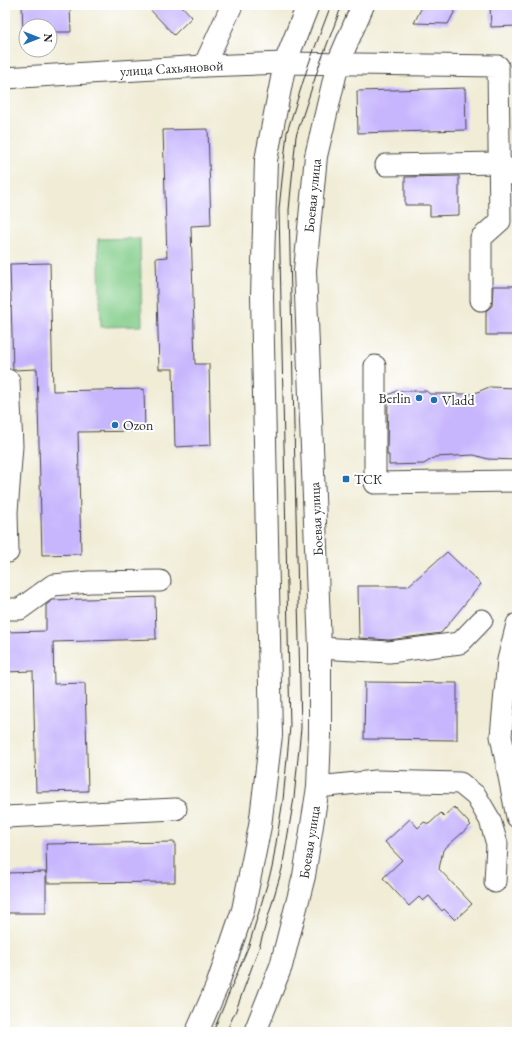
<svg xmlns="http://www.w3.org/2000/svg" width="522" height="1037" viewBox="0 0 522 1037" font-family="'EB Garamond',serif">
<rect width="100%" height="100%" fill="#fff"/>
<filter id="ink" filterUnits="userSpaceOnUse"><feTurbulence type="fractalNoise" baseFrequency=".025" numOctaves="2"/><feDisplacementMap in="SourceGraphic" scale="8" xChannelSelector="R" yChannelSelector="G"/><feConvolveMatrix kernelMatrix="1 2 1 2 8 2 1 2 1" color-interpolation-filters="sRGB"/></filter>
<filter id="wash" filterUnits="userSpaceOnUse"><feTurbulence type="fractalNoise" baseFrequency=".012" numOctaves="4" result="noise"/><feDisplacementMap in="SourceGraphic" scale="16" xChannelSelector="R" yChannelSelector="G"/><feGaussianBlur stdDeviation="0.9" result="paint"/><feColorMatrix in="noise" values="0 0 0 0 0 0 0 0 0 0 0 0 0 0 0 0 0 1.4 0 .05"/><feComposite in="paint" operator="in"/></filter>
<g filter="url(#wash)">
<rect width="100%" height="100%" fill="#f0ecd6"/>
<path fill="#83cd8a" stroke="#577c5a" d="M140,238L142,326L101,327L98,239Z"/>
<g id="blocks">
<path fill="#c7b6fd" d="M22,5H70L71,32H50V26H26V33H23Z
M146,5H181L192,17L174,35Z
M423,5H458L448,24L414,23Z
M490,5H517V26L491,27Z
M465,88L466,130L358,133L357,91Z
M208,129L211,225L191,226L195,364H209L211,445L175,447L173,369H159L156,258L167,257L163,130Z
M459,176V215L430,216V205H405V177Z
M50,263L53,391L144,389L145,431L78,432L81,554L42,555L37,369L13,370L10,264Z
M493,286H517V335H486V311L492,306Z
M489,387L517,388V460L488,459L474,455L435,457L424,464L389,465V455H387L388,395L397,391H426L430,394H473Z
M447,552L481,584L441,633L389,640L359,638L358,586H408Z
M155,597L156,639L53,642L54,684L85,683L88,791L36,792L33,671L5,672V632L46,631V605L53,600Z
M365,682L457,683V740L364,739Z
M454,807L471,825L443,850L439,869L472,904L455,920L444,909L442,911L429,896L423,901L419,897L409,906L383,878L402,860L385,842L410,819L418,828L424,822L429,824L441,813L444,816Z
M175,842V882L47,883L46,844Z
M46,872V913H5V873Z"/>
</g>
</g>
<g filter="url(#ink)">
<use href="#blocks" fill-opacity="0" stroke="#494845" stroke-width="1"/>
<g fill="none" stroke-linecap="round" stroke-linejoin="round">
<g stroke="#494845" stroke-width="23">
<g id="street">
<path d="M204,66L232,5"/>
<path id="s1" d="M5,78L204,66L285,63L498,66L500,221L481,238V300"/>
<path d="M386,165L499,163L517,176"/>
<path d="M375,366V483L517,481"/>
<path d="M5,379L9,381L12,446L7,512L8,552"/>
<path d="M5,609H20L53,585L90,582L160,581"/>
<path d="M517,624L508,660L501,736L517,817"/>
<path d="M320,648L389,652L460,643L482,620"/>
<path d="M318,787L376,781L460,783L476,796L490,820L497,844L495,882"/>
<path d="M5,817L176,809"/>
</g>
</g>
<g stroke="#494845" stroke-width="24">
<g id="primary">
<path d="M197,1032L217,986L243,910L260,826L271,735L262,296L266,160L285,63L308,5"/>
<path id="s2" d="M255,1032L281,966L304,876L318,787L320,734V648L305,270L316,156L338,63L363,5"/>
</g>
</g>
<use href="#street" stroke="#fff" stroke-width="21"/>
<use href="#primary" stroke="#fff" stroke-width="22"/>
<path stroke="#2b2b2b" stroke-width="1" d="M213,1032L249,945L272,868L283,800L290,727L279,209L287,132L309,63L331,5
M226,1032L236,1010L259,948L282,869L294,798L301,728L289,210L296,136L320,63L342,5"/>
</g>
</g>
<g fill="#1f6fb2" stroke="#fff" stroke-width="1.5">
<circle cx="419" cy="398" r="4"/>
<circle cx="434" cy="400" r="4"/>
<circle cx="115" cy="425" r="4"/>
<rect x="342" y="475" width="8" height="8" rx="2"/>
</g>
<g text-anchor="middle" dominant-baseline="central" stroke-width="4" stroke-linejoin="round" paint-order="stroke">
<g font-size="14" fill="#2b2b2b" stroke="#fff">
<text stroke="none"><textPath href="#s1" startOffset="167">улица Сахьяновой</textPath></text>
<text stroke="none"><textPath href="#s2" startOffset="846">Боевая улица</textPath></text>
<text transform="translate(316 519) rotate(-93)">Боевая улица</text>
<text stroke="none"><textPath href="#s2" startOffset="198">Боевая улица</textPath></text>
</g>
<g font-size="14" fill="#2b2b2b" stroke="#fff" text-anchor="start">
<text x="411" y="398" text-anchor="end">Berlin</text>
<text x="442" y="400">Vladd</text>
<text x="123" y="425">Ozon</text>
<text x="354" y="479">ТСК</text>
</g>
</g>
<rect width="522" height="1037" fill="none" stroke="#fff" stroke-width="20"/>
<g transform="translate(38 38) rotate(90)"><circle r="19" fill="#ffffff" stroke="#aaaaaa"/>
<path d="M0-3L7 15L0 10L-7 15Z" fill="#1f6fb2"/>
<text y="-6" font-size="11" font-weight="bold" text-anchor="middle" fill="#2b2b2b">N</text>
</g>
</svg>
